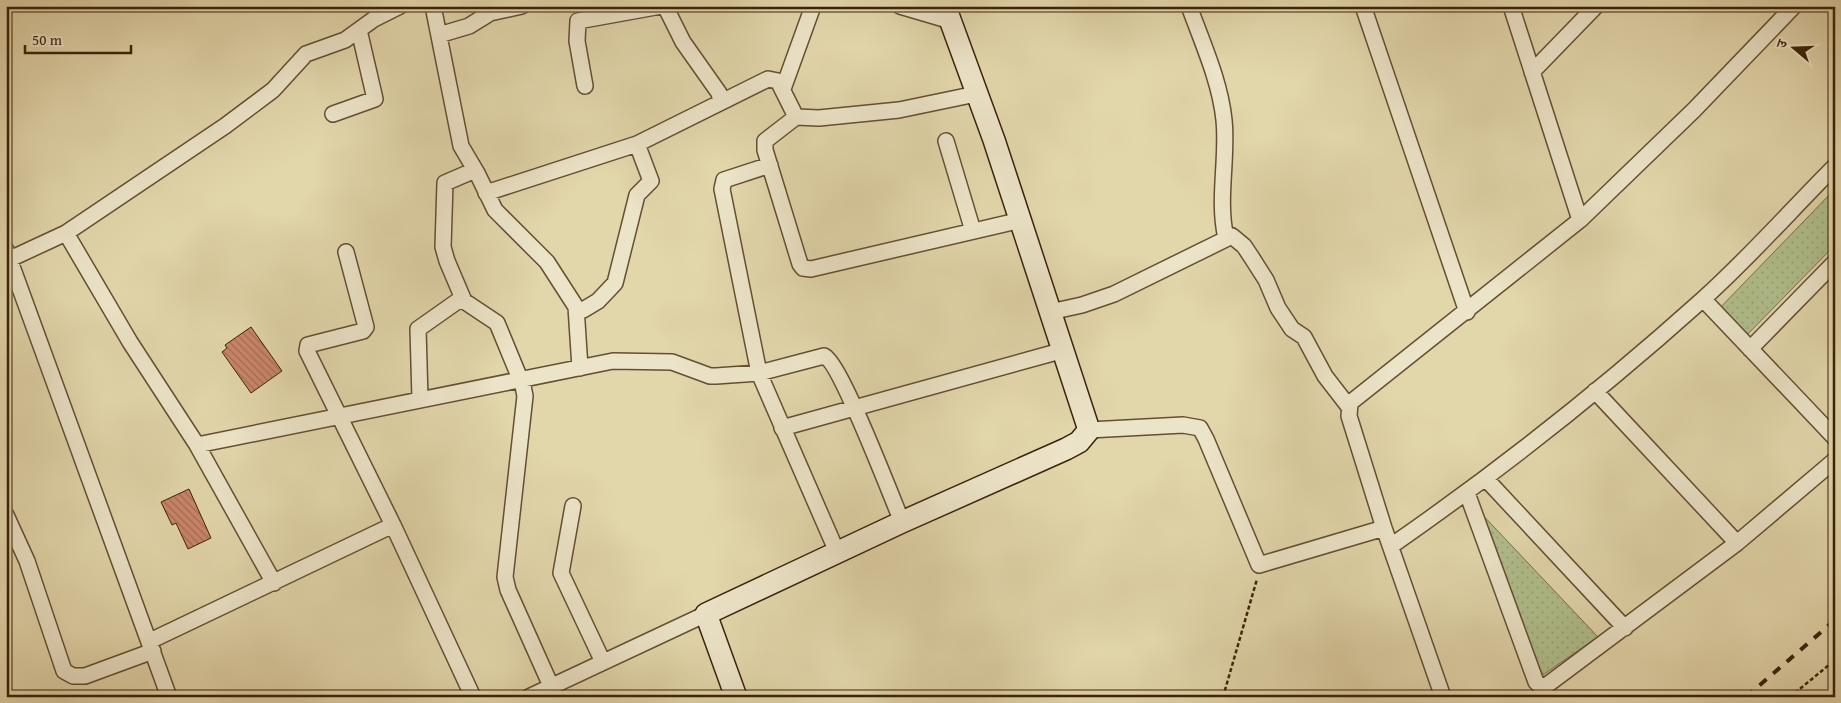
<svg xmlns="http://www.w3.org/2000/svg" width="1841" height="703" viewBox="0 0 1841 703" font-family="'Gentium Book Plus','Noto Serif Devanagari',serif">
<defs>
<pattern id="park-dots" width="8" height="8" patternUnits="userSpaceOnUse" patternTransform="scale(1.25)"><rect width="8" height="8" fill="#b0be8c"/><path d="M2 2h.1M6 6h.1" fill="none" stroke="#98a377" stroke-width="1.8" stroke-linecap="round"/></pattern>
<pattern id="building-back-hatch" width="6" height="6" patternUnits="userSpaceOnUse" patternTransform="scale(1.25)"><rect width="6" height="6" fill="#ca866b"/><path d="M-1 5l2 2M0 0l6 6M5-1l2 2" fill="none" stroke="#a56d56"/></pattern>
</defs>
<rect width="100%" height="100%" fill="#e2d6ab"/>
<filter id="stains"><feTurbulence type="fractalNoise" baseFrequency=".004" numOctaves="4"/><feColorMatrix values="0 0 0 0 .2 0 0 0 0 .09 0 0 0 0 .02 0 0 0 .5 -.17"/></filter>
<radialGradient id="worn" r=".72"><stop offset=".6" stop-color="#630" stop-opacity="0"/><stop offset="1" stop-color="#630" stop-opacity=".3"/></radialGradient>
<path fill="url(#park-dots)" stroke="#75704b" d="M1835,189V245L1741,341L1714,314Z
M1476,508L1598,637L1534,681Z"/>
<path fill="url(#building-back-hatch)" stroke="#3a220a" d="M251,327L282,371L251,393L222,352L227,348L225,345Z
M189,489L211,538L188,549L176,523L172,525L161,502Z"/>
<g fill="none" stroke-linecap="round" stroke-linejoin="round">
<g stroke="#644f32" stroke-width="18">
<path id="street" d="M433,6L461,146L477,173L495,210L547,262L576,307L580,368
M665,6L683,42L719,93L721,102
M900,6L951,21
M1189,6C1202,42 1220,81 1224,120C1228,158 1217,200 1226,238
M1363,6L1467,312
M1511,6L1580,220
M439,35L469,26L490,13L522,6
M1532,72L1596,6
M585,86L577,41L578,21L661,6
M783,89L813,6
M976,94L899,110L819,118L796,117L765,141V150L800,264L803,268L811,269L1021,220
M333,114L375,99L359,30
M946,141L973,231
M770,165L724,180L722,189L759,373L837,552
M475,170L445,183L443,247L447,261L464,301L497,323L523,386L525,396L505,577L508,590L551,686
M486,193L637,144L768,79L778,81L796,117
M66,233L130,342L197,445L274,583
M6,250L169,697
M346,252L366,327L363,331L308,345L307,351L393,525L473,697
M10,259L66,233L225,126L273,90L306,54L345,40L374,19L400,6
M1703,299L1835,438
M576,308L583,310L598,301L615,283L637,195L651,181L637,144
M1050,312L1082,305L1114,294L1232,236L1244,246L1252,258L1266,280L1278,308L1292,329L1304,337L1325,376L1349,407
M1750,349L1835,262
M1595,391L1737,543
M420,399L418,329L462,298
M782,428L1064,350
M1089,430L1183,425L1200,428L1206,439L1259,565L1384,528
M197,445L613,361L672,362L710,376H716L759,373L824,356C840,362 892,498 902,522
M1486,479L1625,628
M1467,493L1536,682L1543,688L1737,543L1835,460
M573,506L561,573L603,662
M6,515L27,561L64,671L73,676H85L153,651
M1391,546C1499,471 1604,388 1702,300C1749,258 1791,210 1835,166
M150,641L393,525
M529,697L706,614
M1443,697L1384,528L1349,416L1350,403L1580,220L1694,110L1794,6"/>
</g>
<g stroke="#3a220a" stroke-width="24">
<path id="secondary" d="M736,697L706,614L902,522L1066,449L1079,442L1089,430L994,140L945,6"/>
</g>
<path stroke="#3a220a" stroke-width="2.5" stroke-dasharray="4 2.5" stroke-linecap="butt" d="M1223,697L1257,579
M1790,697L1835,660"/>
<use href="#street" stroke="#ece4c8" stroke-width="15"/>
<use href="#secondary" stroke="#ece4c8" stroke-width="21"/>
<path stroke="#3a220a" stroke-width="4" stroke-dasharray="9 9" stroke-linecap="butt" d="M1746,697L1835,620"/>
</g>
<rect width="1841" height="703" fill="none" stroke="#e2d6ab" stroke-width="25"/>
<rect x="8" y="8" width="1826" height="688" fill="none" stroke="#3a220a" stroke-width="2.5"/>
<rect x="12" y="12" width="1816" height="678" fill="none" stroke="#3a220a"/>
<g transform="translate(1794 48) rotate(289)" stroke="#ece4c8" stroke-width="4" paint-order="stroke">
<path d="M0-4L9 19L0 12L-9 19Z" fill="#3a220a"/>
<text y="-8" font-size="14" font-weight="bold" text-anchor="middle" fill="#3a220a">उ</text>
</g>
<path d="M25 45v8h106v-8" fill="none" stroke="#3a220a" stroke-width="2.5"/>
<text x="32" y="45" font-size="15" fill="#3a220a" stroke="#ece4c8" stroke-width="4" paint-order="stroke">50 m</text>
<rect width="100%" height="100%" filter="url(#stains)"/>
<rect width="100%" height="100%" fill="url(#worn)"/>
</svg>
